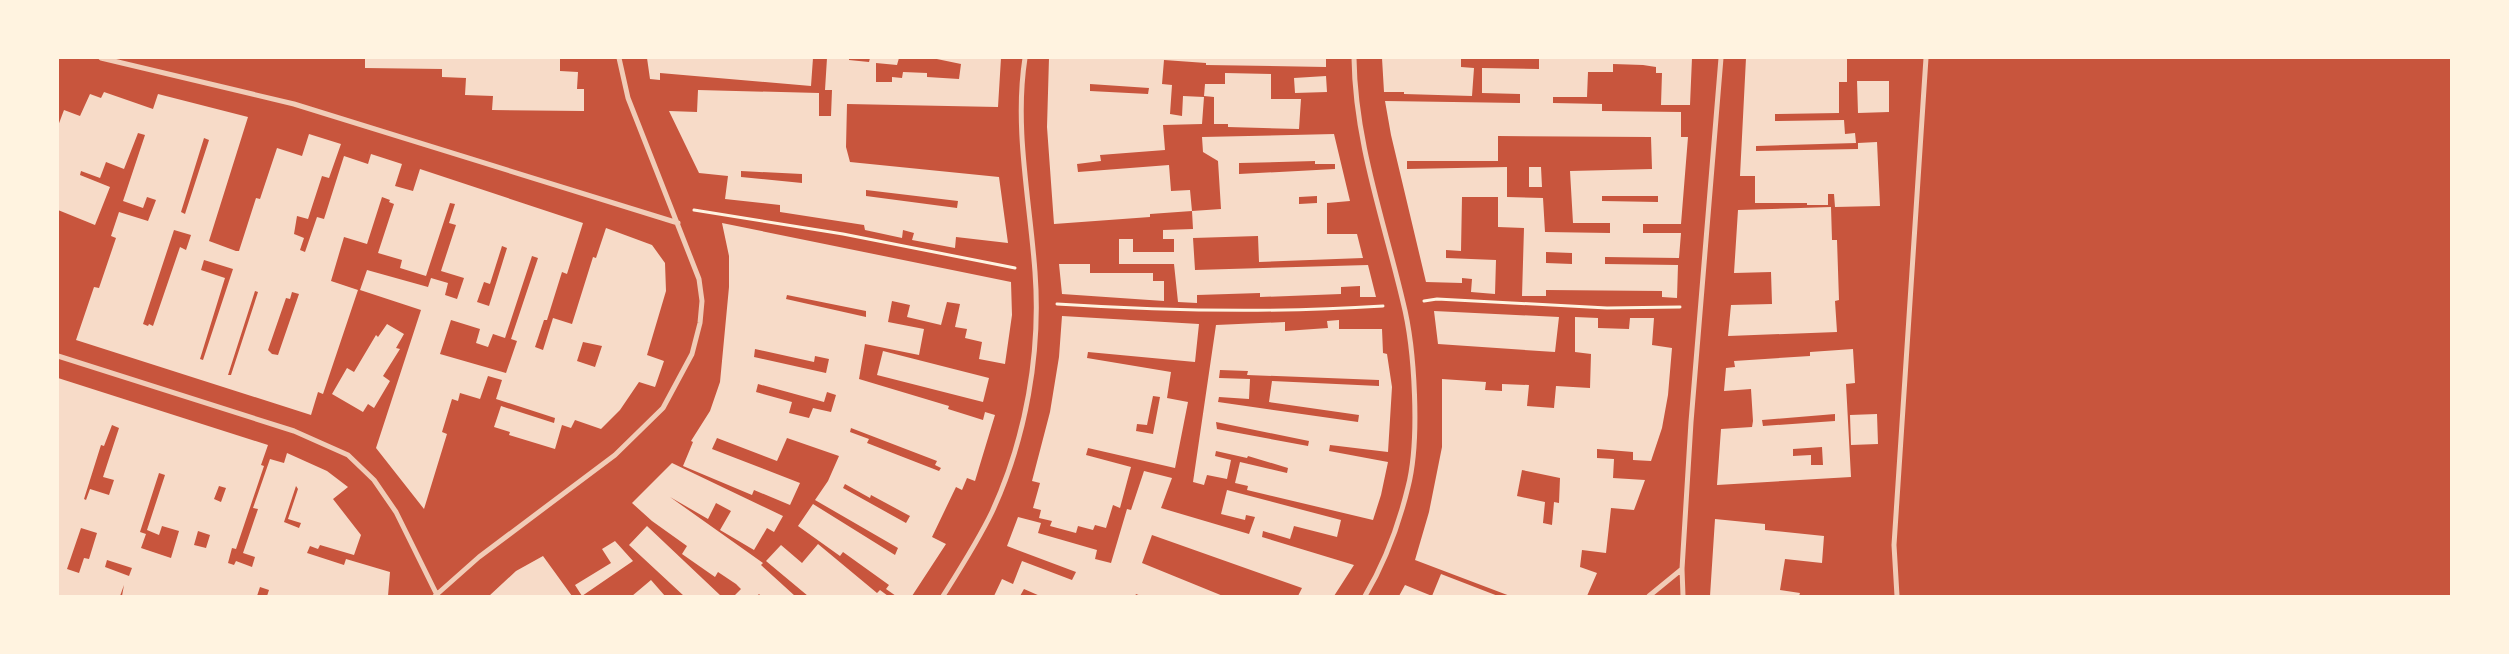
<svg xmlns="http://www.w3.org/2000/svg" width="2509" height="654" viewBox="0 0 2509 654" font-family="'DejaVu Sans',sans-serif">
<rect width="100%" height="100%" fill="#c8553d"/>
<path fill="#f7dbc8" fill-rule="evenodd" d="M365,58H560V71L578,72L577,89H584V111L492,110L493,96L465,95L466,78L442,77V69L365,68Z
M647,58H813L811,86L660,73V80L650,79Z
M827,58H849V60L869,62L870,58H899L897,65L876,63V82H892V77L902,78L903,72L927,73V77L959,79L961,64L932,58H1001L998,107L847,104L846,147L850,162L999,177L1008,243L956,237L955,248L912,240L914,233L903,230L902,238L865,230L864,225L780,212V205L725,199L728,176L699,173L669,111L697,112L698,90L819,93V116H831L832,90H825ZM741,171L802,174V183L741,177ZM866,190L958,201L957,208L866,196Z
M1049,58H1326V67L1206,65V63L1164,60L1162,84L1172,85L1170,114L1182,116L1183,96L1204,97L1202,124L1163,125L1165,150L1100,155L1101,161L1077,164L1078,172L1169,165L1171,191L1190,190L1192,211L1221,209L1218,161L1203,152L1202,137L1334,134L1350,201L1327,203V234H1357L1363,258L1259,262L1258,236L1193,238L1195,270L1368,265L1376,297H1360V286L1341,287V294L1260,297V293L1197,295V303L1178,302L1174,264H1119V239H1133V252H1174V239H1163V230L1193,229L1192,211L1150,214V217L1054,224L1047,127ZM1090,84L1149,88L1148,94L1090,91ZM1315,161V164H1335V169L1239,174V163ZM1317,196V203L1299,204V197Z
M1382,58H1461V67L1474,68L1472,96L1404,94V92H1384Z
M1539,58H1692L1690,105H1661L1662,73H1656V67L1643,65L1613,64V72H1588L1587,97H1553V103L1602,104V111L1681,112V137H1688L1681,224H1643V233H1681L1679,258L1605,257V264L1678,265L1677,298L1662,297V291L1546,290V296H1522L1524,228L1498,227V197H1462L1461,251L1446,250V258L1496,260L1495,294L1471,292L1472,279L1462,278V283L1426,282L1391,135L1385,101L1520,103V94L1482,93V68L1539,69ZM1498,136L1651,137L1652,169L1570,171L1573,223H1610V233L1545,232L1543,198L1507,197V167L1407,169V161H1498ZM1602,196H1658V202L1602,201ZM1546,252L1572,253V264L1546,263Z
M1746,58H1847V82H1839V113L1775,114V121L1844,120L1845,134L1855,133L1856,143L1756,146V151L1858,149V143L1877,142L1880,206L1835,207L1834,194H1828V205H1807V203H1755V176H1740Z
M1225,73L1271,74V99H1301L1299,129L1228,127V124H1214V97L1204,96L1205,84H1225Z
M1326,76L1327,92L1295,93L1294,78Z
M1857,81H1889V112L1858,113Z
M104,92L153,109L158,94L248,117L209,241L236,251H239L256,198L260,199L277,148L302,156L309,134L341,144L329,178L322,176L308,219L297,216L294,234L304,238L300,250L305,252L317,217L324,219L344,156L368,164L371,154L402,164L395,186L413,191L420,169L583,223L567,274L562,272L547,320H544L535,347L543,350L553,318L572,324L593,257L596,258L606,228L652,245L665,263L666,291L647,355L664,361L655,387L639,382L620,410L601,429L575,420L571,428L562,425L555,449L509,435L510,432L494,427L501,406L554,423L555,418L496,399L502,380L488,376L480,399L460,393L458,401L452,399L442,432L447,434L424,509L376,448L421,310L360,290L367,270L428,287L431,278L448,283L445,295L457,299L464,278L441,271L456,225L449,223L455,204L450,203L426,276L400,268L402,260L378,253L394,204L389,202L390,200L382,197L367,244L344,237L331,281L358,290L323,394L318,392L311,415L76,340L94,287L99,288L116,238L111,236L119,212L148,221L156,200L147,197L143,208L123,201L145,135L138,133L124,169L106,162L100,178L81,171L80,175L110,187L95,225L58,210V126L64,110L80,116L90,94L101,98ZM204,138L209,140L185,214L181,212ZM174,230L191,235L186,250L180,247L153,326L149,324L148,326L143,324ZM502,246L507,248L489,306L477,302L484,282L490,284ZM532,256L538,258L511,339L517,341L506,373L440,354L451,320L480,329L476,343L488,347L493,334L505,338ZM204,260L233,269L203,360L200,359L225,278L201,270ZM255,291L258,292L231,375H228ZM292,292L299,294L278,355L272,354L268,350L286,298L290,299ZM583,342L602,346L595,367L577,361Z
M1529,167H1541L1542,187H1529Z
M1831,207L1832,240H1837L1839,300L1835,301L1837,332L1728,336L1731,305L1772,304L1771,272L1734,273L1738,210Z
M722,223L1011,282L1012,315L1005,364L979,359L982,342L965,338L967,329L955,327L960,304L947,302L941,325L907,317L910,305L892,301L888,322L924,329L919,355L865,344L859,379L949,406L948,409L983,420L985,412L995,415L975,481L967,478L962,490L956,487L932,537L946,544L912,596H896L886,589L889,585L843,552L840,556L798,526L813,504L895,555L898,548L815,500L828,481L839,456L787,438L777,461L717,438L712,449L800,483L790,505L754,490L752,495L683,466L693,442L691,441L710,411L720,382L729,287V256ZM787,295L866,311V317L786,299ZM755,349L814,362L815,356L829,359L826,373L754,357ZM758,384L824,402L827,392L836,395L831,412L813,408L809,418L789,413L792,402L756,392ZM851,428L937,461L935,465L941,468L939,471L867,443L869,439L850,432ZM845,484L870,498L871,495L910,516L906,523L843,488Z
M1059,264H1090V273H1153V281H1164V301L1062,294Z
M1434,311L1559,317L1555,352L1438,344Z
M1062,316L1199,324L1195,362L1088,352L1087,358L1171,372L1167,398L1188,402L1175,468L1088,448L1086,455L1131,467L1120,508L1113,505L1106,528L1095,525L1093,530L1078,526L1076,533L1050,526L1052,521L1039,518L1041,510L1033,508L1040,483L1032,481L1050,412L1059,357ZM1153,396L1160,397L1153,434L1136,431L1137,424L1147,425Z
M1575,317L1598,318V328L1629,329L1630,318H1654L1652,345L1672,348L1668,395L1662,428L1651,461L1633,460V452L1597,449V458L1614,459L1613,478L1645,480L1634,510L1611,508L1606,553L1582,550L1580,567L1597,573L1587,596H1510L1415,560L1429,512L1442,447V379L1486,382L1485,390L1502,391V384L1529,385L1527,406L1554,408L1556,386L1590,388L1591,354L1575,352ZM1522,470L1560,478L1559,503L1554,502L1552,525L1543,523L1545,502L1517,496Z
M1339,320V329H1382L1383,353L1387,354L1392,387L1388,452L1330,445L1329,451L1388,462L1381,495L1373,520L1247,490L1248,486L1235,483L1240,462L1287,473L1288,468L1248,456L1247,458L1216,451L1215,456L1231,460L1227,479L1207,475L1204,485L1193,482L1216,325L1285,322V331L1328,328L1327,321ZM1220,370L1248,371L1247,375L1379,380V386L1272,381L1269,402L1359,415L1358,422L1218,402L1219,397L1249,399L1250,379L1219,378ZM1216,422L1309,441L1308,446L1217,429Z
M387,324L404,334L396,348L400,349L383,376L390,381L374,408L368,404L363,412L332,394L347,368L354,372L376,335L378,337Z
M1853,349L1855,383L1846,384L1851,477L1717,485L1721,429L1752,427L1753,421L1751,389L1724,391L1726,368L1735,367L1734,361L1810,356V352ZM1835,414V421L1763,426L1762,420ZM1822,447L1823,465H1811V455L1793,456V449Z
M883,351L989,378L983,402L877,375Z
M58,378L268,445L261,465L264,466L236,549L232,548L228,563L234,565L236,561L252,567L255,557L243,553L258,509L253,508L270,459L284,463L287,453L327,471L348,487L333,499L361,535L354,555L320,545L318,549L310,546L307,553L344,565L346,559L390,572L388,596H267L269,590L260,587L257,596H122L124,585L120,596H58ZM112,425L119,428L103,477L114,480L109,495L90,489L86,500L84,499L101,445L104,446ZM159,473L165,475L147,530L159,535L162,526L179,531L171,558L141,548L146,534L140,532ZM219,486L226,488L221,502L214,499ZM296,486L298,489L288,519L301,523L299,528L284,522ZM81,528L97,533L89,559L84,558L79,573L67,569ZM198,531L210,535L206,548L194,545ZM107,560L132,568L129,576L105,567Z
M1877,414L1878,444L1851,445L1850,415Z
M672,463L783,516L774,532L767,528L754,550L720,530L731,511L716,503L708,519L670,497L763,563L761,565L795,596H761L759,594L757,596H734L741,589L736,584L718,572L715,577L682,554L687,546L652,521L632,503Z
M1144,471L1172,478L1161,508L1249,534L1255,517L1246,515L1245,520L1221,514L1227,490L1341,520L1337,537L1294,526L1290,539L1263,531L1262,537L1354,565L1334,596H1298L1302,588L1152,535L1142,563L1223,596H1141L1136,594L1135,596H1040L1024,589L1020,596H994L1002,579L1013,584L1022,561L1072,580L1076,572L1007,546L1018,517L1041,523L1038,533L1097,550L1095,559L1111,563L1127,509L1131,510Z
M1715,519L1765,524V530L1824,536L1822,563L1785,559L1780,590L1800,593L1799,596H1710Z
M647,526L721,596H684L629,545Z
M615,541L633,561L582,596L575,585L611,563L602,549Z
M818,544L877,593L880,590L888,596H808L766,561L781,545L802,563Z
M543,556L572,596H489L516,571Z
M1441,574L1498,596H1399L1405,585L1432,596Z
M651,580L665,596H632Z"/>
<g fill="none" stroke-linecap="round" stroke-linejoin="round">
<path stroke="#fff3e0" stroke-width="3" d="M694,210L843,234L1015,268
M1424,301L1437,299L1607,308L1680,307
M1057,304C1166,311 1274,313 1383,306"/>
<path stroke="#f1ccb7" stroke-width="5" d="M101,58L294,104L678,223
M1354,58C1355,142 1384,221 1403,302C1415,349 1420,441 1408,487C1399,524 1384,564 1365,596
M58,356L294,431L348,455L374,480L396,512L436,593
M435,596L479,557L615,455L663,408L692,354L700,323L702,301L699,279L628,98L619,58
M943,596C960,569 978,541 992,512C1026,438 1041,353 1035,272C1030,201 1014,129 1025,58
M1649,596L1682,569
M1683,596L1682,569L1691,422L1721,58
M1897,596L1894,545L1926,58"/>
</g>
<rect width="2509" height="654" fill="none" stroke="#fff3e0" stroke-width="118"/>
</svg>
